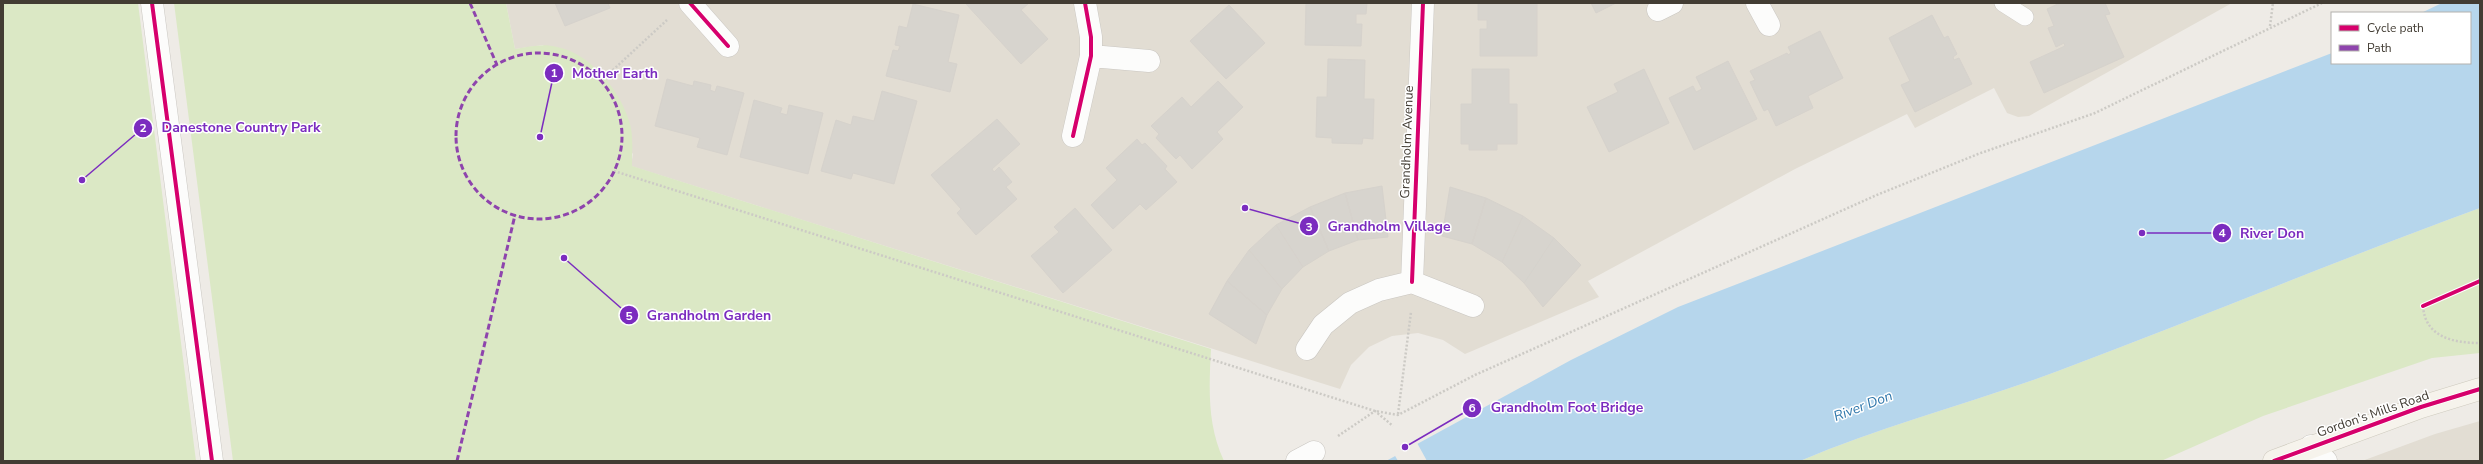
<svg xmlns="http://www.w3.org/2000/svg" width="2483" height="464" viewBox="0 0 2483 464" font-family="'Nunito Sans',sans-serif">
<rect width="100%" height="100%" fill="#eeebe6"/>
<path fill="#e2ddd3" d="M506,3H2232L2029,116L2018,117L2007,113L1994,88L1915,128L1907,114L1795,169L1588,281L1599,297L1465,354L1443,340L1418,333L1392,336L1369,347L1351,365L1340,389L631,166L633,154L543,45L515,49Z
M2480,421V461H2362L2435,434Z"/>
<path fill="#dbe8c5" d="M3,3H138L196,461H3Z
M174,3H506L515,49C529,47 543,43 557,47C589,53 618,88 628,118C634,133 632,150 632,166L1211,349C1209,388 1207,425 1224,461H233Z
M2480,208V353L2432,358L2263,416L2161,461H1800C1884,425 1972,403 2058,371C2199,318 2338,260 2480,208Z"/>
<path fill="#b6d6ec" d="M2442,3H2480V208C2338,260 2199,318 2058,371C1972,403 1884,425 1800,461H1386L1571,360L1678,307L2332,53V63H2470V13H2421Z"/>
<path fill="#eeebe6" d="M1416,441L1427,461H1398L1394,454Z"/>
<path fill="#d7d4ce" stroke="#d6d2cc" d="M555,3H608L610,8L565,26Z
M1029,3L1021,10L1048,39L1021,64L966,4Z
M1306,3H1367L1366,14H1356V24H1362L1361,46L1305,45Z
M1478,3H1537V56H1480V29H1487V20H1478Z
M1591,3H1616L1596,13Z
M2060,3H2105L2110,14L2105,15L2124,57L2044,93L2030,62L2065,46L2064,43L2056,47L2048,28L2054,26L2047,9Z
M913,4L959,15L948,62L957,64L950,92L886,76L893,50L898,51L900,46L895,45L899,26L907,28Z
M1229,5L1265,43L1226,79L1190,41Z
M1932,15L1944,38L1948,36L1957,54L1953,57L1954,60L1959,58L1972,84L1915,112L1901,85L1910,81L1889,38Z
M1820,31L1843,78L1808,96L1813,108L1776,126L1768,109L1764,111L1750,82L1755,80L1750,71L1787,53L1788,55L1791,53L1788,47Z
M1328,59L1365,60L1364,99H1374L1373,139L1363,138L1362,144L1332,143V138L1316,137L1317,97H1327Z
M1728,61L1757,119L1694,150L1669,98L1693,86L1696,92L1702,89L1696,77Z
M1472,69H1509V104H1517V144H1497V150H1469V144H1461V104H1472Z
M1644,69L1669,123L1609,152L1587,107L1618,92L1614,84Z
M667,79L693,86L694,81L711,85L710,90L715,92L717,86L744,93L727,155L697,147L700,138L655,126Z
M1218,81L1243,107L1217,132L1223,139L1192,169L1180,155L1176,159L1156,138L1159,134L1151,126L1182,97L1191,107Z
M882,91L917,101L894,184L853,173L851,179L821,171L836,120L851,125L853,116L874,121Z
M754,100L782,108L780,113L787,115L789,105L823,113L808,174L740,157Z
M997,119L1020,144L992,169L994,172L999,167L1012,182L1006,187L1017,199L976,235L957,213L961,209L931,175Z
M1137,139L1142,145L1145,143L1167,166L1165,169L1177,182L1146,210L1140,204L1113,229L1091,205L1117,180L1106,168Z
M1382,186L1388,237L1358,240L1345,193Z
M1450,187L1486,198L1472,244L1442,236Z
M1345,193L1358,240L1329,251L1310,207Z
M1486,198L1523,216L1502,262L1472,244Z
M1310,207L1329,251L1303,267L1276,225Z
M1075,208L1112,250L1063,293L1031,256L1059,232L1054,227Z
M1523,216L1554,238L1524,283L1502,262Z
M1276,225L1303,267L1282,289L1249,250Z
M1554,238L1581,265L1543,307L1524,283Z
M1249,250L1282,289L1267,315L1227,281Z
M1227,281L1267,315L1256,344L1209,314Z"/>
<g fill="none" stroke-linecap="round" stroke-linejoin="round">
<g stroke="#cac7c2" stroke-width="18">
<path id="lane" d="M2003,3L2025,17"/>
</g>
<g stroke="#cac7c2" stroke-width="23">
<path id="street" d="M152,3L212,461
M690,3L728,46
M1757,3L1769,25
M1658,10L1672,3
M1091,56L1149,61
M1073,136L1091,56V37L1085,3
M1412,282L1423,3
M1307,349L1323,325L1350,303L1379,290L1412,282L1473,306
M2311,446L2326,461
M1297,461L1314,452"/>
</g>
<g stroke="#cecabe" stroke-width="23">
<path id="secondary" d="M2274,461L2421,407L2480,389"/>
</g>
<path stroke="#cccac5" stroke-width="2.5" stroke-dasharray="2 2" stroke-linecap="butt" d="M2270,26L2273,3
M601,81L667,20
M614,171L1375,411L1398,415L1475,375L1879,194L1978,154L2095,113L2322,3
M2423,306C2425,337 2453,343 2480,343
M1398,414L1411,312
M1338,436L1375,411L1393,426"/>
<use href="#lane" stroke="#fcfcfb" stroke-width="17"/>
<use href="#street" stroke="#fcfcfb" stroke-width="22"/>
<use href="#secondary" stroke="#f6f3ec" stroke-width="22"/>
<path stroke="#8e44ad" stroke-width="3" stroke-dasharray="6 3" stroke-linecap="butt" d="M470,3L497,65
M456 136a83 83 0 1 1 166 0a83 83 0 1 1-166 0Z
M457,461L515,215"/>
<g stroke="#fff" stroke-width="6">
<path id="cycleway" d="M152,3L212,461
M690,3L728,46
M1073,136L1091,56V37L1085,3
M1412,282L1423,3
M2423,306L2480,281
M2274,461L2421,407L2480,389"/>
</g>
<use href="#cycleway" stroke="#d6006c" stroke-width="4"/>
</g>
<g text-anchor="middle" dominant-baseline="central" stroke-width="3" stroke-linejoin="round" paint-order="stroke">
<g font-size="13" fill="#423c33" stroke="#fff">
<text transform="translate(1407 142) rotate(-88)">Grandholm Avenue</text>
<text transform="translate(2373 414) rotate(-19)">Gordon's Mills Road</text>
</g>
<g font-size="14" font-style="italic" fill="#2f77ab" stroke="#fff">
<text transform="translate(1863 406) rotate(-21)">River Don</text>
</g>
</g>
<path fill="none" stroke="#7b2cbf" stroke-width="1.5" d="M540 137L554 73M82 180L143 128M1245 208L1309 226M2142 233L2222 233M564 258L629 315M1405 447L1472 408"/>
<g fill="#7b2cbf" stroke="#fff" stroke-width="1.5">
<circle cx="540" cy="137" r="4"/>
<circle cx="82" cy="180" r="4"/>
<circle cx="1245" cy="208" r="4"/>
<circle cx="2142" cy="233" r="4"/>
<circle cx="564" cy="258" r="4"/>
<circle cx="1405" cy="447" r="4"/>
<circle cx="554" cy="73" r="10"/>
<circle cx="143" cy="128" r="10"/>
<circle cx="1309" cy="226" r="10"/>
<circle cx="2222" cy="233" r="10"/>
<circle cx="629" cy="315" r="10"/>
<circle cx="1472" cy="408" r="10"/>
</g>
<g font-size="12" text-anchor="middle" font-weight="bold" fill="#fff">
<text x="554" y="77">1</text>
<text x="143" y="132">2</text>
<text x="1309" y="231">3</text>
<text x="2222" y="237">4</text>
<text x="629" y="320">5</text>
<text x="1472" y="412">6</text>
</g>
<g font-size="14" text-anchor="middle" font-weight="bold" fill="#7b2cbf" stroke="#fff" stroke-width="3" stroke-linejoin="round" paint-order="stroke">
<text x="615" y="78">Mother Earth</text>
<text x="241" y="132">Danestone Country Park</text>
<text x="1389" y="231">Grandholm Village</text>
<text x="2272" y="238">River Don</text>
<text x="709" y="320">Grandholm Garden</text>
<text x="1567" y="412">Grandholm Foot Bridge</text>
</g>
<rect width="2483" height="464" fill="none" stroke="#423c33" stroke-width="8"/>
<rect x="2331" y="12" width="140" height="52" fill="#ffffff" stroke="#b3b1ad"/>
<rect x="2339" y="25" width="20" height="6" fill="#d6006c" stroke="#b3b1ad"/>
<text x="2367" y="32" font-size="12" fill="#423c33">Cycle path</text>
<rect x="2339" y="45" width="20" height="6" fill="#8e44ad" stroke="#b3b1ad"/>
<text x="2367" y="52" font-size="12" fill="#423c33">Path</text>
</svg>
